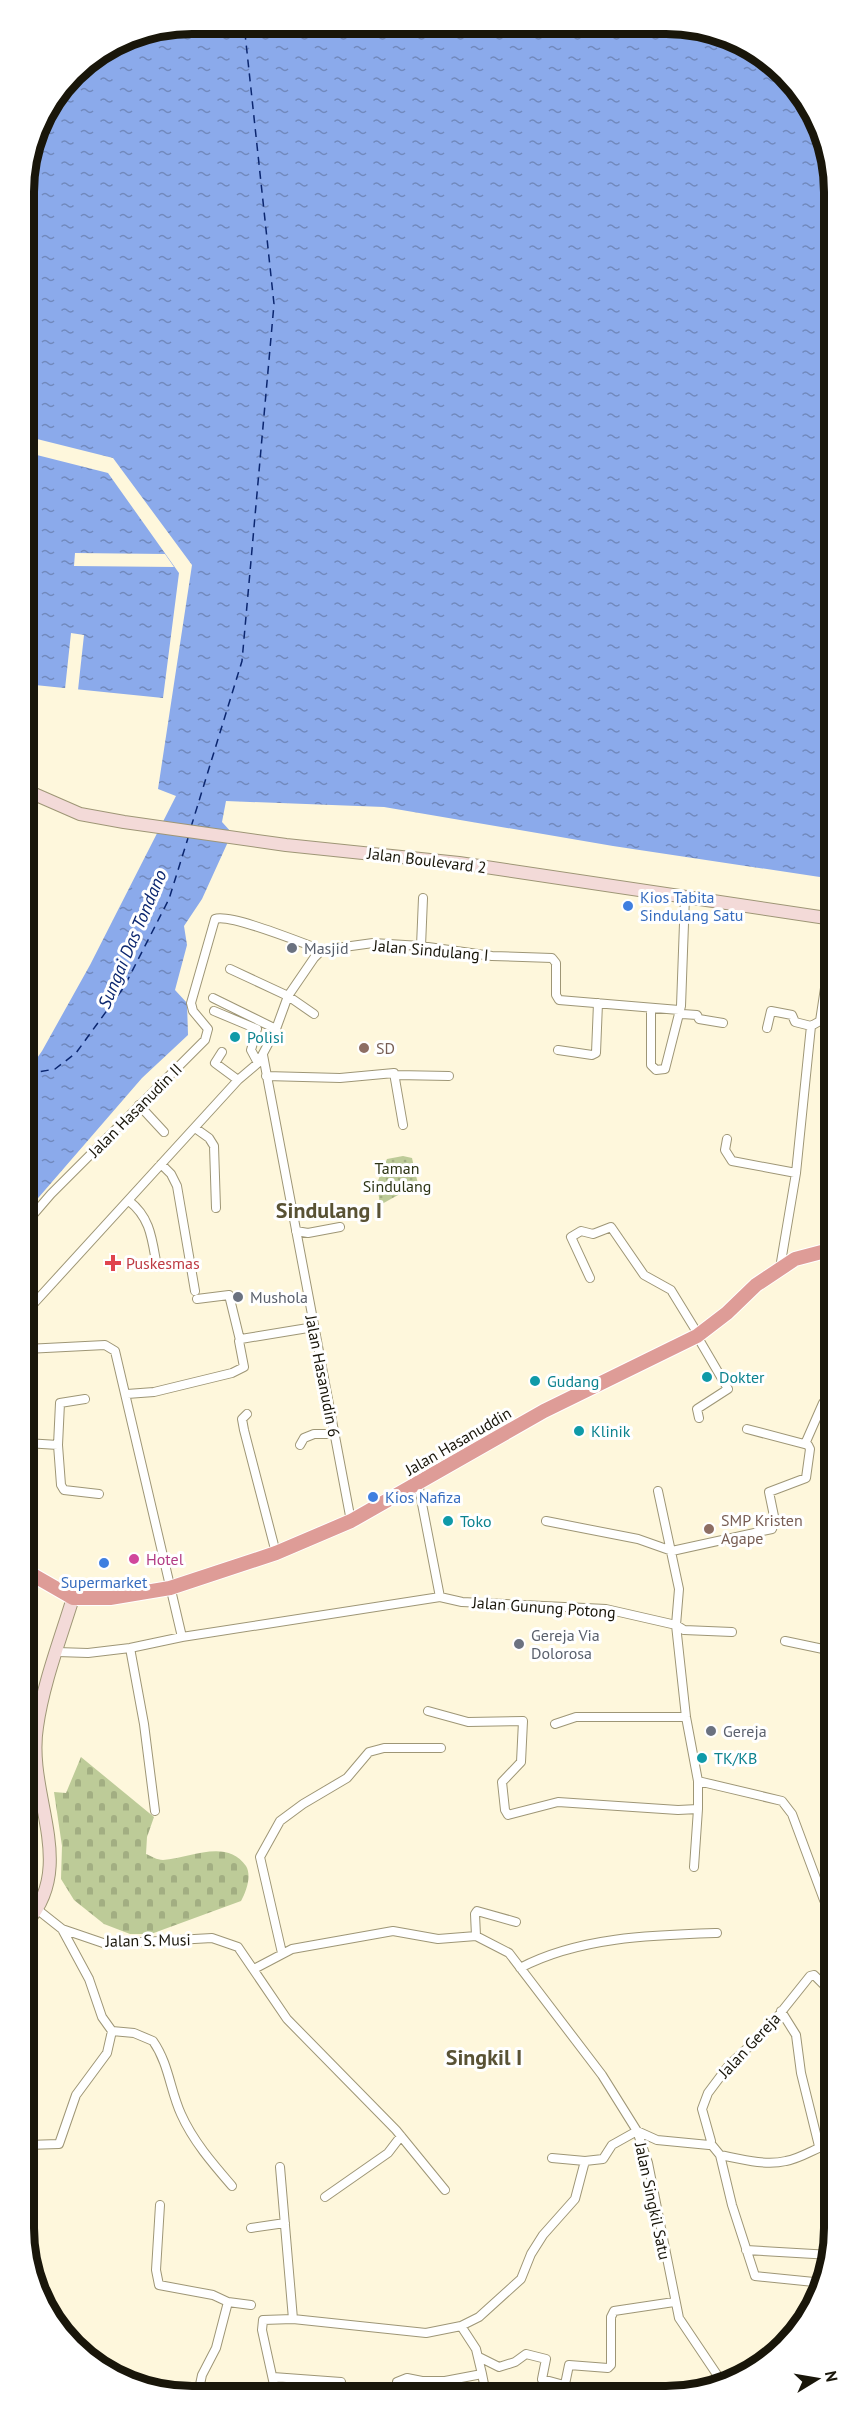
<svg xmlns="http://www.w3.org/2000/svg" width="859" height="2421" viewBox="0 0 859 2421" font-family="'PT Sans',sans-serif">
<defs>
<pattern id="cemetery-stones" width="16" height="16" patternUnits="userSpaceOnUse" patternTransform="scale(1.5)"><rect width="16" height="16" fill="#bdcb98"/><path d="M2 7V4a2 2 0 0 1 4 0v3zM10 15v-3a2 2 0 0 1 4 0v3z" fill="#a2ae82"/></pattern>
<pattern id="park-dots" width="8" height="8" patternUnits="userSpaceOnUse" patternTransform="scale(1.5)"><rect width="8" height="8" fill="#bdcb98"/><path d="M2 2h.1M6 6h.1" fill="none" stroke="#a2ae82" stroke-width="1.8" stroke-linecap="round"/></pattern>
<pattern id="water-ripples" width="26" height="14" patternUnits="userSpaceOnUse" patternTransform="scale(1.5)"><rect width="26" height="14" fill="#8baaeb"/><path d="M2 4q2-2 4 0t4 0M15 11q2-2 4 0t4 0" fill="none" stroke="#7189bd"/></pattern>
</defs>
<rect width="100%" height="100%" fill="#fef7dc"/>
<path fill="url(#cemetery-stones)" d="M81,1757L154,1817L147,1837L146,1854C151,1856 157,1860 163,1860C190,1858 227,1838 246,1866C252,1876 246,1892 241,1901L151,1934H130L104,1924L74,1900L61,1879L62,1846L54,1792L66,1793Z"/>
<path fill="url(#park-dots)" d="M403,1156L412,1158L418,1184L380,1205L377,1183L387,1159Z"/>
<path fill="url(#water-ripples)" d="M193,24L700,27L786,74L832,159L833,879L613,846L384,807L226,801L222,822L232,833L202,899L184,926L187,945L175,990L187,1003L188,1035L142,1078L26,1212V1074L42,1051L90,965L176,796L158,789L192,565L113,458L25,436L24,181L41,118L81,66L128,37Z
M25,452L108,473L179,573L163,698L25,684Z"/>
<path fill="#fef7dc" d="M75,553L165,554L174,567L74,566Z
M71,633L84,635L78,690L65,689Z"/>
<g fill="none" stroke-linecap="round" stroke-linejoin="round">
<path stroke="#0b266f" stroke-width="1.5" stroke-dasharray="8 6" stroke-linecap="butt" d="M191,827L242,661L274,304L244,24
M27,1074L55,1069L76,1053L124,987L169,899L188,838"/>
<g stroke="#9e9676" stroke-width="10">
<path id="minor" d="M421,946L423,898
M230,969L288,996L314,1014
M213,998L276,1029
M651,1009V1065L656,1070L665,1069L681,1006L685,896
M214,1011L257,1029L251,1050L258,1063
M767,1028L771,1011L792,1015L795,1022L811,1026L820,1021L825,988L829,918
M558,1050L592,1055L596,1053L598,1003
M222,1052L215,1063L238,1080
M263,1055L351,1521
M396,1075L449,1076
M266,1076L340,1078L394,1073L403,1125
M139,1105L164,1132
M195,1128L209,1138L214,1146L216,1208
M727,1139L725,1150L732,1161L796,1173
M161,1164L171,1174L177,1186L195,1291
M129,1201C151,1218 152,1240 157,1267
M26,1223L51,1194L205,1040L208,1029L193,1011L191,1003L215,919C230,913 304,944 322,950
M296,1231L308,1233L340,1227
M780,1268L796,1173L811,1026
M590,1278L571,1237L581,1231L593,1234L611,1227L644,1275L671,1290L698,1334
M197,1299L229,1295L240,1340
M26,1312L238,1080L258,1063L276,1029L288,996L314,958L322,950L373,943L421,946L492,956L552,958L556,963V995L559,1000L679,1010L682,1014L697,1015L699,1019L723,1023
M697,1336L728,1389L697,1409L699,1418
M26,1349L105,1345L115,1351L182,1637
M127,1394L154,1392L232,1373L244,1367L239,1341L241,1339L314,1327
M85,1399L60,1403L58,1445L61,1485L64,1490L99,1494
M26,1403H31
M247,1414L242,1419L244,1430L276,1553
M26,1443L58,1445
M805,1444L823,1403
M300,1445L304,1438L314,1434H334
M418,1483L440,1597L462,1602L606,1609L676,1625L684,1630L732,1632
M546,1521L638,1539L672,1551L772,1529L775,1521L769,1492L806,1478L810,1449L808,1445L747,1429
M785,1641L823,1649L834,1654
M130,1648L144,1724L155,1811
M57,1652L88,1653L130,1648L182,1637L440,1597
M428,1711L468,1722L523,1721L521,1762L502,1782L505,1810L508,1815L558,1802L678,1810L698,1809V1781L686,1717L676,1625L679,1589L658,1491
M555,1724L576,1717H686
M698,1781L782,1801L792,1814L824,1900L834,1912
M694,1867L698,1809
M38,1910L62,1929L106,1944L212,1938L238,1947L287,2019L396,2130L445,2190
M62,1929L89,1979L102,2017L112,2031L134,2033L153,2041C169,2064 170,2090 181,2114C193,2141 213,2164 232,2186
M476,1936L475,1914L477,1911L516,1922
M282,1953L260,1857L280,1821L303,1804L347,1778L369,1752L384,1748H441
M520,1968C579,1937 652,1935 717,1933
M254,1969L292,1949L393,1931L438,1939L476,1936L509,1953L602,2075L637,2131L648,2163L679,2318L724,2385
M781,2011L796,2035L801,2073L819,2146
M711,2144L720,2155L732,2205L755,2276L824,2283
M27,2145L59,2144L76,2095L107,2053L112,2031
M720,2155C740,2159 765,2166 786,2161C803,2158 818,2146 835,2142
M552,2158L585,2161
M280,2167L293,2319
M325,2197L388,2153L401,2136
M160,2205L156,2270L159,2285L213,2295L228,2302L216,2348L202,2375L198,2394
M251,2228L285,2223
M746,2250L831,2255
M228,2302L251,2305
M479,2357L499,2367L515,2362L526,2354L546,2359L542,2379L564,2385
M482,2374L486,2394
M273,2377L341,2382
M422,2381H445L482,2374L476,2349L461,2326
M276,2394L262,2330L263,2320L293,2319L426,2333L461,2326L479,2317L521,2279L531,2254L543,2235L575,2199L585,2161L603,2159L612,2145L637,2131L657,2140L709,2145L711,2141L702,2109L708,2093L729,2065L766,2031L810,1976L814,1975L828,1989L834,1990
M399,2394L397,2382L407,2378L422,2381L426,2394
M563,2394L569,2365L608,2368L611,2365V2317L614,2311L674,2302"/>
</g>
<g stroke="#9e9676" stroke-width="14">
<path id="secondary" d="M25,790L80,814L124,822L286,845L459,863L833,919
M27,1922C78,1864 26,1795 37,1727C43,1684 60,1640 73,1598"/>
</g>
<g stroke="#fff" stroke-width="16">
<path id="trunk" d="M26,1571L73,1598H110L170,1588L276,1553L351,1521L544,1411L697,1336L727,1313L756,1285L795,1259L833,1249"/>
</g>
<use href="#minor" stroke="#fff" stroke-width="8"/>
<use href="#secondary" stroke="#f3dad8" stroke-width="12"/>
<use href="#trunk" stroke="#de9c97" stroke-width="14"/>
</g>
<g fill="#3f7fe0" stroke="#fff" stroke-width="2">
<circle cx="628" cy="906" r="6"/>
<circle cx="373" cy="1497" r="6"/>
<circle cx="104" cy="1563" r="6"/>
</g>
<g fill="#6b7280" stroke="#fff" stroke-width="2">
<circle cx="292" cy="948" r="6"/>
<circle cx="238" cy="1297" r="6"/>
<circle cx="519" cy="1644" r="6"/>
<circle cx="711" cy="1731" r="6"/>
</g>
<g fill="#0f9aa8" stroke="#fff" stroke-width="2">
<circle cx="235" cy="1037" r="6"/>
<circle cx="707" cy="1377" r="6"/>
<circle cx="535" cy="1381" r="6"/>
<circle cx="579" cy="1431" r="6"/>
<circle cx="448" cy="1521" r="6"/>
<circle cx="702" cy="1758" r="6"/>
</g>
<g fill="#8d6e63" stroke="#fff" stroke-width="2">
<circle cx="364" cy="1048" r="6"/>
<circle cx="709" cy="1529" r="6"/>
</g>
<path fill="#e0444e" stroke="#fff" stroke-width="2" d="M110 1254h6v6h6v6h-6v6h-6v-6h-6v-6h6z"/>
<circle fill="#d1479c" stroke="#fff" stroke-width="2" cx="134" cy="1559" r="6"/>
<g text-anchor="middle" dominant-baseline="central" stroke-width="6" stroke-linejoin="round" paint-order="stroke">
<g font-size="16" fill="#19160a" stroke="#fff">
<text transform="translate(427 860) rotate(7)">Jalan Boulevard 2</text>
<text transform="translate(431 950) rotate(5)">Jalan Sindulang I</text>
<text transform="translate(135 1110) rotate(-45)">Jalan Hasanudin II</text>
<text transform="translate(323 1376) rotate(79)">Jalan Hasanudin 6</text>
<text transform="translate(458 1441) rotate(-30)">Jalan Hasanuddin</text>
<text transform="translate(544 1607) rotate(4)">Jalan Gunung Potong</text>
<text transform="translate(148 1940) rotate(-1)">Jalan S. Musi</text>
<text transform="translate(749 2045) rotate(-47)">Jalan Gereja</text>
<text transform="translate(653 2201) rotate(78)">Jalan Singkil Satu</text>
</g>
<g font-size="16" fill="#366cbe" stroke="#fff" text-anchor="start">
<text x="640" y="897">Kios Tabita<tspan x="640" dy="18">Sindulang Satu</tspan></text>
<text x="385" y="1497">Kios Nafiza</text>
<text x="104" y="1582" text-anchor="middle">Supermarket</text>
</g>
<g font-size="16" fill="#5b616d" stroke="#fff" text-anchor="start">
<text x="304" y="948">Masjid</text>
<text x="250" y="1297">Mushola</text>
<text x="531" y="1635">Gereja Via<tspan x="531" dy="18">Dolorosa</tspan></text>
<text x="723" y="1731">Gereja</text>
</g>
<g font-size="16" fill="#0d838f" stroke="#fff" text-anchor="start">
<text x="247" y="1037">Polisi</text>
<text x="719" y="1377">Dokter</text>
<text x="547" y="1381">Gudang</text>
<text x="591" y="1431">Klinik</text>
<text x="460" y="1521">Toko</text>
<text x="714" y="1758">TK/KB</text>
</g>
<g font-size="16" fill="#785e54" stroke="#fff" text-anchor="start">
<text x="376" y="1048">SD</text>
<text x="721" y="1520">SMP Kristen<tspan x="721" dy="18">Agape</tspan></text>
</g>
<g font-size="16" fill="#2d3515" stroke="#fff">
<text x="397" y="1168">Taman<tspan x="397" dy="18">Sindulang</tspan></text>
</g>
<g font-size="16" fill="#be3a42" stroke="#fff" text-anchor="start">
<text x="126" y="1263">Puskesmas</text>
</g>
<g font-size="16" fill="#b23c85" stroke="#fff" text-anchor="start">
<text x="146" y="1559">Hotel</text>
</g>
<g font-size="18" font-style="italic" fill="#0b266f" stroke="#fff">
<text transform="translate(132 939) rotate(-67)">Sungai Das Tondano</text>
</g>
<g font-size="22" font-weight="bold" fill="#595234" stroke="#fff">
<text x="329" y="1210">Sindulang I</text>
<text x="484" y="2057">Singkil I</text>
</g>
</g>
<path d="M0 0H859V2421H0ZM192 34H666A158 158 0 0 1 824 192V2228A158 158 0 0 1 666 2386H192A158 158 0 0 1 34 2228V192A158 158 0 0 1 192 34Z" fill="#fff" fill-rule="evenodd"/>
<path fill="none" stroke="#19160a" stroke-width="8" d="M192 34H666A158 158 0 0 1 824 192V2228A158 158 0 0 1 666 2386H192A158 158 0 0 1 34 2228V192A158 158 0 0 1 192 34Z"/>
<g transform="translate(817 2379) rotate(79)" stroke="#ffffff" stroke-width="4.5" paint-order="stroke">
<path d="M0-4.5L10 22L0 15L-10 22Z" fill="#19160a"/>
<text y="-9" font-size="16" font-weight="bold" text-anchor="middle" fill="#19160a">N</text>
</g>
</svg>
